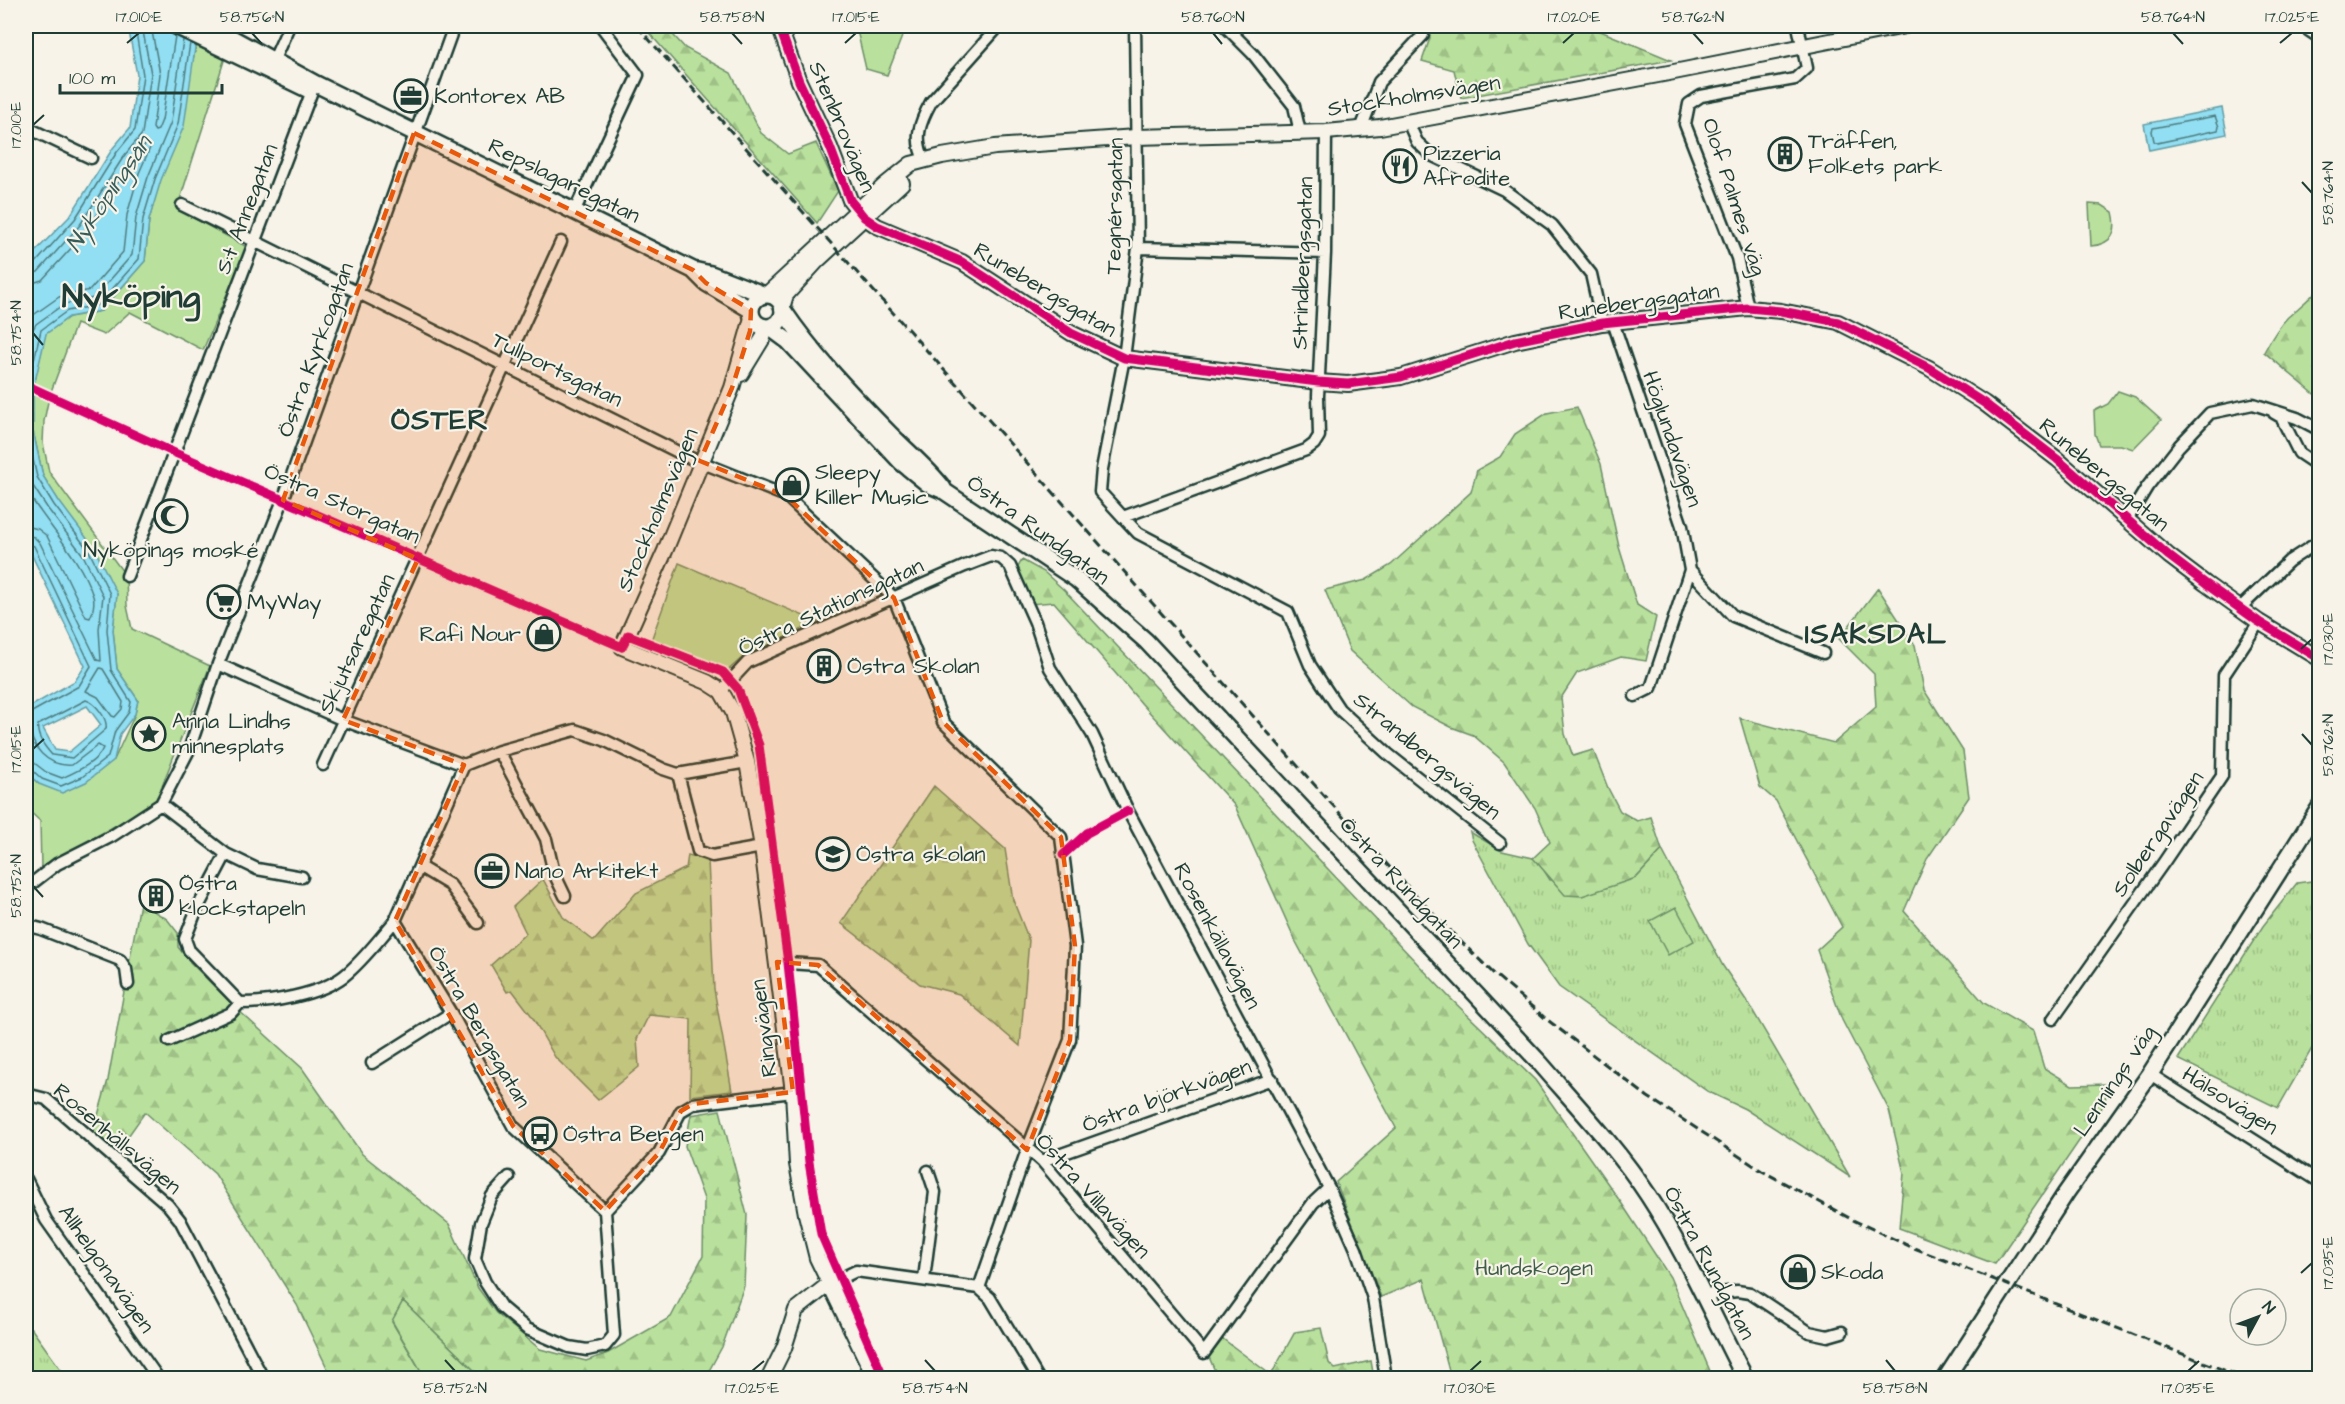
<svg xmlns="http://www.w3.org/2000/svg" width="2345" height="1404" viewBox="0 0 2345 1404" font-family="'Architects Daughter',sans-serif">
<defs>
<pattern id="grass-tufts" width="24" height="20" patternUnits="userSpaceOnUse" patternTransform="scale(1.5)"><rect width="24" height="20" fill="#b9e09c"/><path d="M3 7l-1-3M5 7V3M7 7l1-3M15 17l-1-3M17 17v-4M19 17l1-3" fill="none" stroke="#9fc187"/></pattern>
<pattern id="forest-firs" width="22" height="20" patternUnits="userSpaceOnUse" patternTransform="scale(1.5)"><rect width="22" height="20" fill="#b9e09c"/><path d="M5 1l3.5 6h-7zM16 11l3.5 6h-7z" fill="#9fc187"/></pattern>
</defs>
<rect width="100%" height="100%" fill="#f7f3e8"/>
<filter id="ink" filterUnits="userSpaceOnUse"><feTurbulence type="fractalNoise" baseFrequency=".0167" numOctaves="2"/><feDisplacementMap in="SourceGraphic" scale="12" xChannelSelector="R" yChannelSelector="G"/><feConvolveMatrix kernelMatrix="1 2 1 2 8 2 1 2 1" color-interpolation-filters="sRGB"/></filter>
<g filter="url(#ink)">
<path fill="url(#grass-tufts)" stroke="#6c8e68" stroke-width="1.5" d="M1470,832L1502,851L1533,858L1540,864L1550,880L1636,878L1662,850L1723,966L1750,1006L1850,1177L1745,1109L1707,1091L1559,987L1528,944L1472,840Z
M2319,880V1036L2278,1108L2178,1059L2263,926L2297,883Z
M31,1328L67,1378H26V1329Z"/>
<path fill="url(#forest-firs)" stroke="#6c8e68" stroke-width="1.5" d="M643,26H665L685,48L731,73L761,133L788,154L816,143L838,191L817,223Z
M1427,26H1545L1556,30H1598L1671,60L1461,98L1454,70L1422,61L1430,38L1425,27Z
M2319,288V398L2264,352C2271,339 2278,327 2288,317C2299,307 2310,299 2319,288Z
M1577,407L1601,464L1619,547L1637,605L1656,617L1646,661L1621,657L1577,673L1561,698L1565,734L1573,756L1593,750L1608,788L1620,811L1637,821L1651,817L1662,850L1636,878L1582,896L1565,895L1533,858L1550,842L1535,808L1504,762L1473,735L1451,727L1412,707L1350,651L1325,590L1366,580L1391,565L1471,492L1477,470L1500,457L1515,434L1547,413Z
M1022,560L1044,572L1064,590L1450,998L1535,1080L1622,1204L1670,1277L1713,1378H1451L1424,1279L1381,1297L1336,1182L1396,1128L1296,942L1235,806L1142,704L1054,602L1029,604L1013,576Z
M1878,588L1915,645L1924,690L1963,751L1969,797L1927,859L1904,911L1984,1003L2033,1031L2044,1068L2072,1085L2107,1084L2105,1103L1995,1264L1899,1228L1904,1173L1889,1110L1842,1020L1817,950L1842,927L1776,801L1760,787L1740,718L1834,743L1876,707L1874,674L1839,639Z
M934,786L1005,849L1013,900L1029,940L1020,1046L959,994L920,984L841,923Z
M688,855L708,860L714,989L732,1091L690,1096L691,1019L649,1015L637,1039L639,1067L598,1100L555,1057L531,1015L512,990L507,992L491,965L526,933L513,907L543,879L563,917L594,941L636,893L686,868Z
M140,903L167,919L178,933V947L189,961L237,1009L302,1068L362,1154L449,1224L478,1288L496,1313L540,1349L586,1361L608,1353L671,1317L703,1256L704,1199L685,1146L691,1115L720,1110L747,1215L744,1286L722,1347L705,1378H482L403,1301L392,1322L425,1378H332L297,1305L215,1174L145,1112L117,1152L93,1133L108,1080Z
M1321,1328L1329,1363L1335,1369L1371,1361L1374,1378H1218L1209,1357L1223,1339L1271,1375L1295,1332Z"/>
<path fill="#b9e09c" stroke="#6c8e68" stroke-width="1.5" d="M202,26H235L177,209L247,247L203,350L130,312L104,335L76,324L49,397L44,421L43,443L49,472L126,576L127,606L132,629L210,666L155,803L41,868L40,821L26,808V772L39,784L114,760L135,714L138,700L117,669L113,630L117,594L43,476L33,431V390L45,334L69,317L101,311L145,261L149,220Z
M856,26H915L903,34L887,75L866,69Z
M2089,204L2102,205L2113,212C2118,232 2113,244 2091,246Z
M2118,391L2135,397L2161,420L2133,449L2121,445H2099L2095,434L2094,411L2108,404Z
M679,563L818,622L743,657L724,674L649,646Z
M1676,907L1694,941L1668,955L1650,921Z
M403,1301L482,1378H425L392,1321Z"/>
<path fill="#92def2" stroke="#649ea6" stroke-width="1.5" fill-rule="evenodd" d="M128,26H202L195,48L184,126L161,180L149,220L145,261L101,311L69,317L46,334L33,390V431L43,476L59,501L94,548L117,594L113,630L117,669L138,700L135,714L120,734L114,760L86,782L62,793L39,784L26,772V709L75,681L85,666L26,543V267L32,255L70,216L113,148L130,128L137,75ZM87,706L101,725L69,752L55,750L43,728Z
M2222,108L2227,134L2149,150L2144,124Z"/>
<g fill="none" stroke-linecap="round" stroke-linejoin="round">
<path stroke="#4d7d80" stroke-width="1.5" d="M151,26L160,74L153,128L155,131L158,130L162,120L175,36
M2215,116L2219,127L2218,130L2157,143L2154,141L2152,131L2153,128Z
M26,269L32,267L75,219L117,152L135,130L143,75L135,26
M26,276L38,272L80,225L124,156L142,134L151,74L142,26
M26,285L42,280L87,231L131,162L145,145H149L150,148L139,173L127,215L123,252L90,290L59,297L32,316L26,324
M26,361L32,331L36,324L64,304L94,298L132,255L136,217L148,177L171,122L183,40
M29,381L41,330L67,311L98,305L139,259L143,219L155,179L178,124L190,43
M26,459L31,483L48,509L83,555L103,596L99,629L101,661L97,660L40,543L34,537L26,535
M26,490C47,525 80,557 93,596C95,602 93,612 90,618L86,617L47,536L38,529L26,526
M26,543L34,546L91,666L79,686L30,713L26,714
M100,668L103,669L123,702L122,709L115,717L112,716L98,697L86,691Z
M86,700C96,703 108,719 106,729L72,758L52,755C45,747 36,736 38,725Z
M26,722L30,723C29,747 48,767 72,765L98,745L103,748C98,762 75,772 62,778L46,772L33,762L26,760
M26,768L31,769L42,779L61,786L82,777L108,757L115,731L129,712L131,702L111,670L107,630L110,594L89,551L54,505L37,477L27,433V391"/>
<g stroke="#1f3d34" stroke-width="12">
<path id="pedestrian" d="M26,385L175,453L622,647"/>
</g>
<g stroke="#1f3d34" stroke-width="15">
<path id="minor" d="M1135,26L1138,248L1124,358L1102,469L1100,492L1123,517L1306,450L1314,444L1319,436L1318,396L1325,253L1326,132
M1225,26L1253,54L1294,106L1300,132
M2302,26L2320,38
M271,66L289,26
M1408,122L1417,142L1431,155L1504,190L1552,225L1591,274L1602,323
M26,127L91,158
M1361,129L1379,82L1423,35L1414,26
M925,161C913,139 920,122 931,102L999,26
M182,205L688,457L786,496L894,598L943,722L1061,837L1075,946L1070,1040L1027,1150L979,1288
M574,212L638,75L601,26
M1138,248L1325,253
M1748,308L1737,258L1685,124L1689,104L1701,96L1795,79L1807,68L1798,26
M1613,322L1682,526L1690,570L1733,616L1823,653
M2274,413L2281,417L2299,453L2311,461L2320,460
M1123,517L1138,533L1288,612L1310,665L1339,709L1388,754L1500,843
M2127,520L2147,487L2179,446L2210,413L2253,404L2297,418L2320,430
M127,576L312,91
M2240,608L2289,561L2320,541
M218,664L343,720L464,765L499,751L575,730L604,740L663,769L678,774L747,762
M721,691L748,662L965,566L991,556L1001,558L1010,566L1035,622L1050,668L1092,734L1128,811L1329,1188L1356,1249L1373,1298L1386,1378
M1635,696L1651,688L1690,570
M499,751L546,839L554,873L565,896
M323,765L561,242
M464,765L395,921L451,1013L513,1126L605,1211L614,1335L605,1346L587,1350L569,1347L527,1329L501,1307L485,1282L475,1259L481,1223L492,1196L509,1177
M678,774L698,851L712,856L762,847
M161,804L226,854L257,869L302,877
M226,854L196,911L185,939L189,950L240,1003C270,1003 319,995 344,976C363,961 379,939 395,921
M420,867L450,885L478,923
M26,888L57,864L112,836L161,804L189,750L218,664L283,500L454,26
M26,925L41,929L120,960L126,969L128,984
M777,965L788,963L818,965L1042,1161L1204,1353L1313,1203L1329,1188
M2053,1019L2164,862L2222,776L2224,675L2259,622
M169,1041L231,1013L240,1003
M372,1063L451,1013
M2150,1074L2320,1182
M26,1094L46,1099L168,1205L180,1220L263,1378
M1042,1161L1272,1079
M26,1179L46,1220L158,1378
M605,1211L659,1153L681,1111L693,1104L793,1092
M924,1279L935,1192L928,1171
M829,1284L856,1271L979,1288L990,1298L1038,1378
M1705,1295L1737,1291L1750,1293L1809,1332L1828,1336L1842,1332"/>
</g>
<g stroke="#1f3d34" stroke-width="18">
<path id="tertiary" d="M779,26L799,81L830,147L850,200L864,217L877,226L962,262L1071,333L1124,358L1318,382L1348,384L1401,377L1515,341L1602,323L1748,308L1781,311L1838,322L1929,368L1984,403L2057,459L2169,556L2206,584L2259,622L2320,659
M766,295L885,185L911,164L942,156L995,147L1136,137L1326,132L1380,127L1674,72L1905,26
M782,308L786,295L818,260L902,183
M752,318L732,388L665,551L622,647L707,682L721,691L733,712L747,762L762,847L793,1092L797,1164L806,1214L817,1258L875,1378
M741,374L763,338L766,327
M769,1378L784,1348L796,1310L829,1284"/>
</g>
<g stroke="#1f3d34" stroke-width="20">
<path id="secondary" d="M176,26L309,90
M210,26L316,84L693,270L711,274L765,295
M693,270L706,283L751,310
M751 311a16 16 0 1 1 32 0a16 16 0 1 1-32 0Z
M783,310C812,353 848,391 885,429C904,449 926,466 943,488
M769,327L788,341L901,462L928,484L944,491L1076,579L1146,641L1540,1063C1577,1106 1617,1148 1648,1195C1686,1253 1713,1317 1745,1378
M1946,1378L2066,1193L2150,1074L2320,807"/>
</g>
<use href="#pedestrian" stroke="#f7f3e8" stroke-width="8"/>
<use href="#minor" stroke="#f7f3e8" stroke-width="10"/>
<use href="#tertiary" stroke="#f7f3e8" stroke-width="14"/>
<use href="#secondary" stroke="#f7f3e8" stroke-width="15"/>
<path stroke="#1f3d34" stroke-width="3" stroke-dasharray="9 4.5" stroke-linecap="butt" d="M637,26L1354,829L1439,920L1492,972L1545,1018L1648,1097L1762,1171L1853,1220L1909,1246L2244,1378"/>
<g stroke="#f7f3e8" stroke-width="13">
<path id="cycleway" d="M779,26L799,81L830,147L850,200L864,217L877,226L962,262L1071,333L1124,358L1318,382L1348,384L1401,377L1515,341L1602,323L1748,308L1781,311L1838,322L1929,368L1984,403L2057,459L2169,556L2206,584L2259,622L2320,659
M26,385L175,453L622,647L628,635L723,672L738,689L759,745L788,963L809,1162L821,1234L884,1378
M1063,855L1087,833L1128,811"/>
</g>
<use href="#cycleway" stroke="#d6006c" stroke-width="9"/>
</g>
</g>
<path fill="#e8590c" fill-opacity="0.2" stroke="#e8590c" stroke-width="4.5" stroke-dasharray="12 8" stroke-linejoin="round" d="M414,133L693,270L706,283L751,310L750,331L732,388L700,461L786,496L894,598L943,722L1061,837L1075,946L1070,1040L1027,1150L818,965L777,962L793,1092L693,1104L681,1111L659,1153L605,1211L513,1126L395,921L464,765L343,720L418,559L283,500Z"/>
<path fill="none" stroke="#1f3d34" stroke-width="2" d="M252,33L262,44M732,33L742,44M1213,33L1222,44M1693,33L1703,44M2173,33L2183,44M127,43L139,33M845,43L856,33M1563,43L1574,33M2280,43L2292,33M33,125L44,115M2302,182L2312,193M33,333L43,345M2301,649L2312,639M2302,734L2312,745M33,749L44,739M33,886L43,897M2301,1273L2312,1263M445,1360L455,1371M925,1360L935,1371M1886,1360L1895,1371M752,1371L764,1361M1470,1371L1481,1361M2188,1371L2199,1361"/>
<defs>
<g id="office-ring" transform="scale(1.725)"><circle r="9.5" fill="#f7f3e8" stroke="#1f3d34" stroke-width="1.5"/><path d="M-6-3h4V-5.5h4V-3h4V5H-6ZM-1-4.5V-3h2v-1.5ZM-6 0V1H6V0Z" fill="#1f3d34"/></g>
<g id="building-ring" transform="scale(1.725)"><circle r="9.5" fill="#f7f3e8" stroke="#1f3d34" stroke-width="1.5"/><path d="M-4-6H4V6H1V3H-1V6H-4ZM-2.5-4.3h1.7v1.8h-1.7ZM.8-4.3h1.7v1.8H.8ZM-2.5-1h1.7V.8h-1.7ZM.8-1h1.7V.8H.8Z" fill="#1f3d34"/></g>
<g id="restaurant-ring" transform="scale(1.725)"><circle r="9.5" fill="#f7f3e8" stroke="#1f3d34" stroke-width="1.5"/><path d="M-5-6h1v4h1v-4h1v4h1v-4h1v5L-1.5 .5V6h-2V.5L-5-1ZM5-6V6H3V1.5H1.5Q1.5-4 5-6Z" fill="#1f3d34"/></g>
<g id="shop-ring" transform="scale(1.725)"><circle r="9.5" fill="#f7f3e8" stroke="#1f3d34" stroke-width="1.5"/><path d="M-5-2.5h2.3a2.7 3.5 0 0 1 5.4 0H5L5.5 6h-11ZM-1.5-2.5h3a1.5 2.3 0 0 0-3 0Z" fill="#1f3d34"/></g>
<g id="mosque-ring" transform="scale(1.725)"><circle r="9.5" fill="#f7f3e8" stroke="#1f3d34" stroke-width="1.5"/><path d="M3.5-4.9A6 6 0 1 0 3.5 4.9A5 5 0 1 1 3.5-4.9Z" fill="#1f3d34"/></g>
<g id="supermarket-ring" transform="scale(1.725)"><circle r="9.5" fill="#f7f3e8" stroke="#1f3d34" stroke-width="1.5"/><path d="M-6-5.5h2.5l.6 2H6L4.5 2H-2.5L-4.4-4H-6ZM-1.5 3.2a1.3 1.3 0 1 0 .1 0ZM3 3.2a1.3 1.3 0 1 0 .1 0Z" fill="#1f3d34"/></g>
<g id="sight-ring" transform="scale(1.725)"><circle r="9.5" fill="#f7f3e8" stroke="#1f3d34" stroke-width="1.5"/><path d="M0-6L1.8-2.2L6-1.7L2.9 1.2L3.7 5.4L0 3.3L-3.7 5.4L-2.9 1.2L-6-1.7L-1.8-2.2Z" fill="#1f3d34"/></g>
<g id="school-ring" transform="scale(1.725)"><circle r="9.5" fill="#f7f3e8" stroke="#1f3d34" stroke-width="1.5"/><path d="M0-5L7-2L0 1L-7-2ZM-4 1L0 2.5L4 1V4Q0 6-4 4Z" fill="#1f3d34"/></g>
<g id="bus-ring" transform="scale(1.725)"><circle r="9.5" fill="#f7f3e8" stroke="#1f3d34" stroke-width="1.5"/><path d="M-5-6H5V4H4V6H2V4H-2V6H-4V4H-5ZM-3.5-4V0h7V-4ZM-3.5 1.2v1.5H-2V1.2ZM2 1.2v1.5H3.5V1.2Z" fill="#1f3d34"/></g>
</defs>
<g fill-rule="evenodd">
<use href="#office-ring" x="411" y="96"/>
<use href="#building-ring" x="1785" y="154"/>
<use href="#restaurant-ring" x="1400" y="166"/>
<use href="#shop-ring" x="792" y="485"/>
<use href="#mosque-ring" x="171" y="516"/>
<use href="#supermarket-ring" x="224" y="602"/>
<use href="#shop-ring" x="544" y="634"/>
<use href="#building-ring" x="824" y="666"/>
<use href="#sight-ring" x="149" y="734"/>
<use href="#school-ring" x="833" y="854"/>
<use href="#office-ring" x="492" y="871"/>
<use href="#building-ring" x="156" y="896"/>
<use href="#bus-ring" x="540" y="1134"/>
<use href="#shop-ring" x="1798" y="1272"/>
</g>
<g text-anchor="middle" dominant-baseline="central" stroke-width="4.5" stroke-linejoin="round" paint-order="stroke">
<g font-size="22" fill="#1f3d34" stroke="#f7f3e8" text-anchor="start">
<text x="434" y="96">Kontorex AB</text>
<text x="1808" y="141">Träffen,<tspan x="1808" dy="25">Folkets park</tspan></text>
<text x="1423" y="153">Pizzeria<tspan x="1423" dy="25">Afrodite</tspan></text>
<text x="815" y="472">Sleepy<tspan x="815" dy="25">Killer Music</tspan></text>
<text x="171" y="550" text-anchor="middle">Nyköpings moské</text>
<text x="247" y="602">MyWay</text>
<text x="521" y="634" text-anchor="end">Rafi Nour</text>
<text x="847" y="666">Östra Skolan</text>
<text x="172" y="721">Anna Lindhs<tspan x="172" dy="25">minnesplats</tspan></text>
<text x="856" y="854">Östra skolan</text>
<text x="515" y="871">Nano Arkitekt</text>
<text x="179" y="883">Östra<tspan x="179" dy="25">klockstapeln</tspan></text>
<text x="563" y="1134">Östra Bergen</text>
<text x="1821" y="1272">Skoda</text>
</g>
<g font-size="22" fill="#1f3d34" stroke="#f7f3e8">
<text transform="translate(1414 96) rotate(-9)">Stockholmsvägen</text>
<text transform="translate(842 127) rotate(67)">Stenbrovägen</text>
<text transform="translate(564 181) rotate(26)">Repslagaregatan</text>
<text transform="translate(1734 197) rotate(72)">Olof Palmes väg</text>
<text transform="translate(1115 206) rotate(-89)">Tegnérsgatan</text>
<text transform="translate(247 209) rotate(-69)">S:t Annegatan</text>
<text transform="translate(1303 263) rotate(-88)">Strindbergsgatan</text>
<text transform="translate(1045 290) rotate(31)">Runebergsgatan</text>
<text transform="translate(1639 302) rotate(-8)">Runebergsgatan</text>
<text transform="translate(316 350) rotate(-70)">Östra Kyrkogatan</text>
<text transform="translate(557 370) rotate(26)">Tullportsgatan</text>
<text transform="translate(1672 439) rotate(71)">Höglundavägen</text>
<text transform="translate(2104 475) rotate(40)">Runebergsgatan</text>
<text transform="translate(342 504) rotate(24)">Östra Storgatan</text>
<text transform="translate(658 510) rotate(-67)">Stockholmsvägen</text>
<text transform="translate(1038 530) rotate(36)">Östra Rundgatan</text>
<text transform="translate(831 607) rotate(-25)">Östra Stationsgatan</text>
<text transform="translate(357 644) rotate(-65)">Skjutsaregatan</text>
<text transform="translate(1427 756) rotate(40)">Strandbergsvägen</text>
<text transform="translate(2158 834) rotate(-56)">Solbergavägen</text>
<text transform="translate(1401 883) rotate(47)">Östra Rundgatan</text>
<text transform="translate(1217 936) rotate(62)">Rosenkällavägen</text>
<text transform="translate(479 1027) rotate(60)">Östra Bergsgatan</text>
<text transform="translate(764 1028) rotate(-97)">Ringvägen</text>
<text transform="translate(2115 1081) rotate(-56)">Lennings väg</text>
<text transform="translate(1167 1096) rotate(-20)">Östra björkvägen</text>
<text transform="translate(2230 1101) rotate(32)">Hälsovägen</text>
<text transform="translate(117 1139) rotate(40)">Rosenhällsvägen</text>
<text transform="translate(1093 1196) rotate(48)">Östra Villavägen</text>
<text transform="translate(1709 1263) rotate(62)">Östra Rundgatan</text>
<text transform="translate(106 1269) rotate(55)">Allhelgonavägen</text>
</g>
<g font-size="22" fill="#3e5e49" stroke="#f7f3e8">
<text x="1534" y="1268">Hundskogen</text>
</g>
<g font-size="24" font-style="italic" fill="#365d5a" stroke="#f7f3e8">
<text transform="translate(109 194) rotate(-56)">Nyköpingsån</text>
</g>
<g font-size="28" font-weight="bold" letter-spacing="1.5" fill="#1f3d34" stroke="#f7f3e8">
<text x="440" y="420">ÖSTER</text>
<text x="1876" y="634">ISAKSDAL</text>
</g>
<g font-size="34" font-weight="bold" fill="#1f3d34" stroke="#f7f3e8">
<text x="131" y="297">Nyköping</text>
</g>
</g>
<rect width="2345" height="1404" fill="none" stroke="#f7f3e8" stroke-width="66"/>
<g transform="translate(2258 1317) rotate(49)"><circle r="28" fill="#f7f3e8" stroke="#a1aaa0" stroke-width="1.5"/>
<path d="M0-4.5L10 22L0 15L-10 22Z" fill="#1f3d34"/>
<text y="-9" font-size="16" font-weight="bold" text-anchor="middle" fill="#1f3d34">N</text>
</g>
<path d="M60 84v9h162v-9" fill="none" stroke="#1f3d34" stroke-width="3"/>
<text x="69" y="84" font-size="18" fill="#1f3d34" stroke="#f7f3e8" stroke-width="4.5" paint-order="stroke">100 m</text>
<rect x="33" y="33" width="2279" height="1338" fill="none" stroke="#1f3d34" stroke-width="2"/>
<g font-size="15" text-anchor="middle" fill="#1f3d34">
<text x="139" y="22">17.010°E</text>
<text x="252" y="22">58.756°N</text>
<text x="732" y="22">58.758°N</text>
<text x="856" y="22">17.015°E</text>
<text x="1213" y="22">58.760°N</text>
<text x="1574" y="22">17.020°E</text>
<text x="1693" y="22">58.762°N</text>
<text x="2173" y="22">58.764°N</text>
<text x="2292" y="22">17.025°E</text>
<text transform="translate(16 125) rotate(-90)" y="5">17.010°E</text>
<text transform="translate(2328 193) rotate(-90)" y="5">58.764°N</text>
<text transform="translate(16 333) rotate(-90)" y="5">58.754°N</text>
<text transform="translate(2328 639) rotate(-90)" y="5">17.030°E</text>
<text transform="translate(2328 745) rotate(-90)" y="5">58.762°N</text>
<text transform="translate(16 749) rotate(-90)" y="5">17.015°E</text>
<text transform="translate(16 886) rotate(-90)" y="5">58.752°N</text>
<text transform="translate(2328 1263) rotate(-90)" y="5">17.035°E</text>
<text x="455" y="1393">58.752°N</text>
<text x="752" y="1393">17.025°E</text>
<text x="935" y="1393">58.754°N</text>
<text x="1470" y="1393">17.030°E</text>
<text x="1895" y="1393">58.758°N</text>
<text x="2188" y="1393">17.035°E</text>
</g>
</svg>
